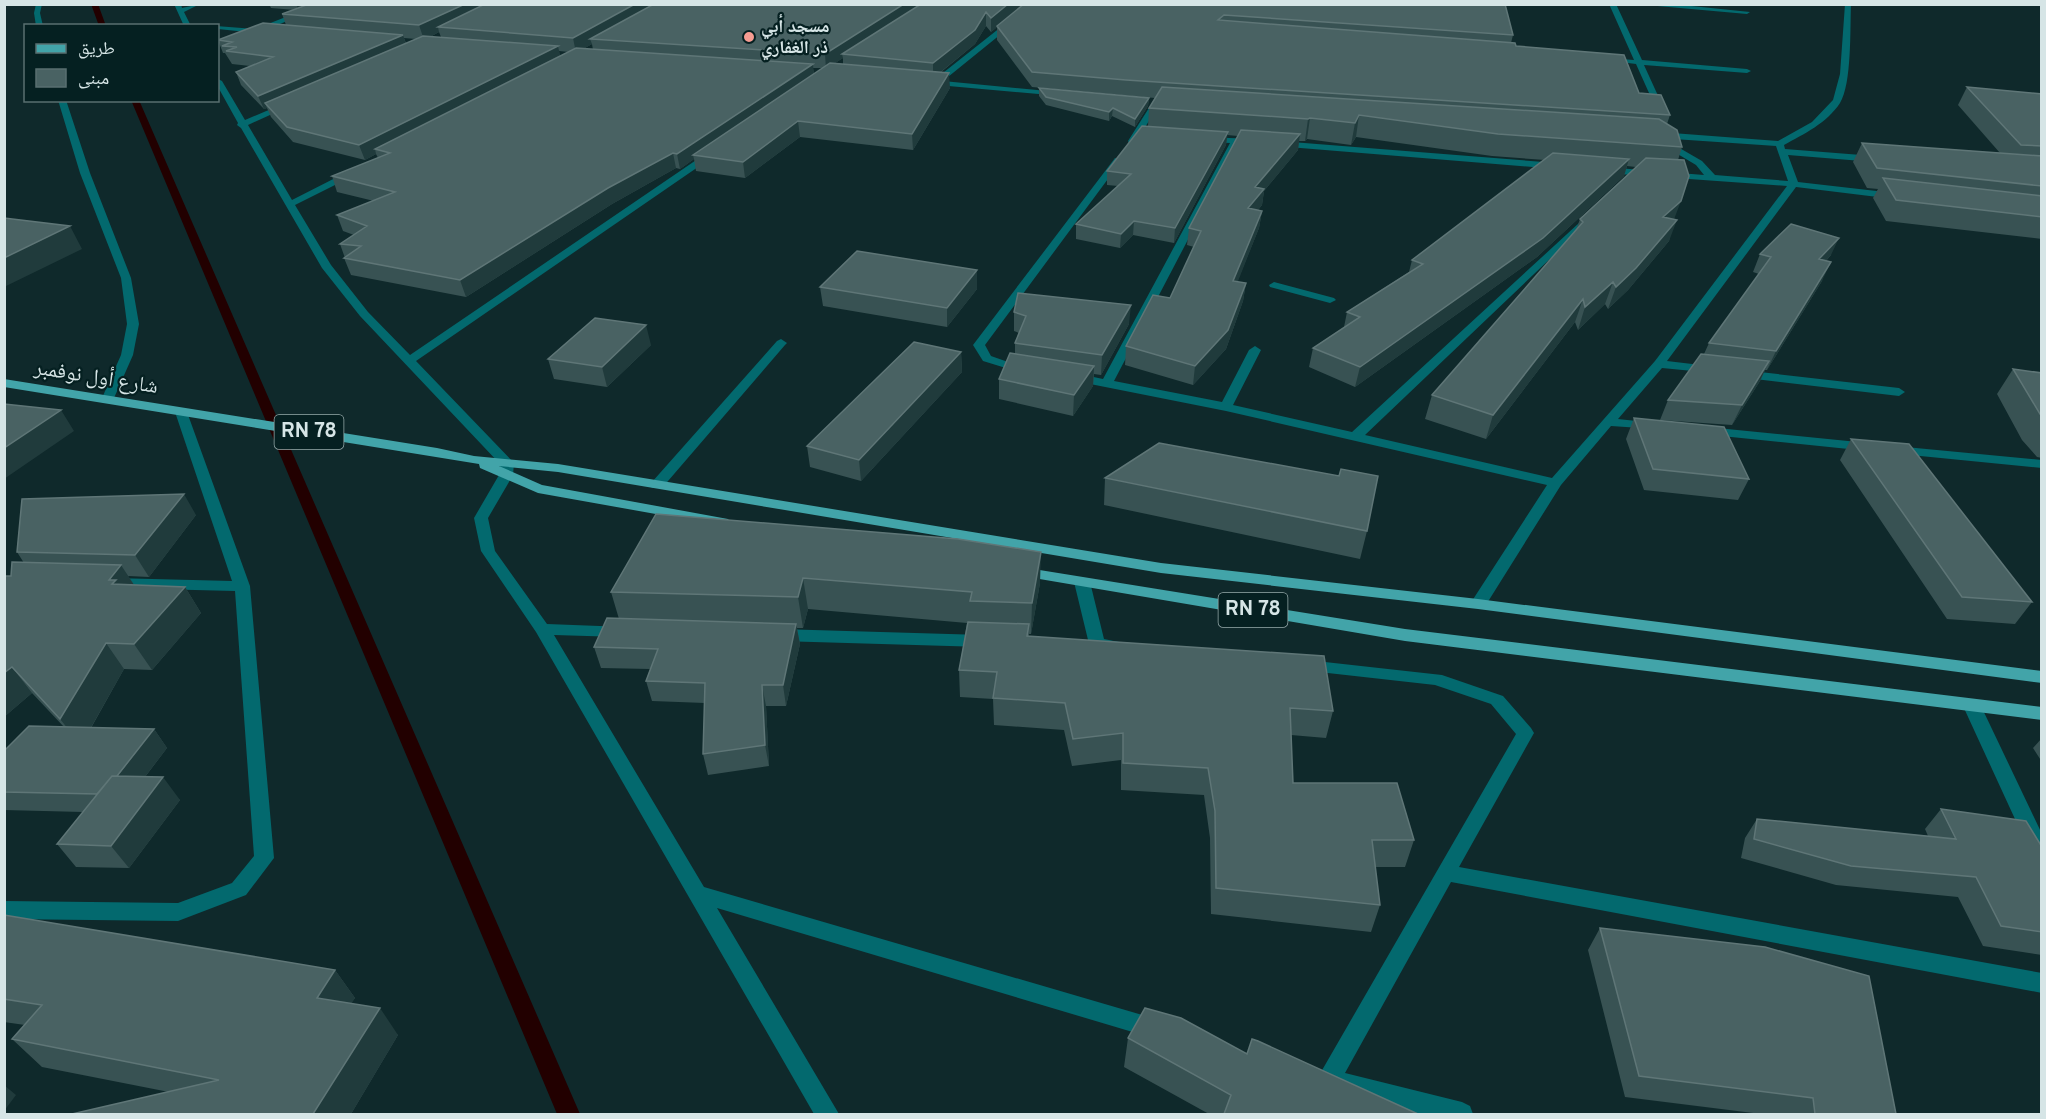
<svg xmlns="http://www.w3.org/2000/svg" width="2046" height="1119" viewBox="0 0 2046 1119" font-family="Overpass,'Noto Naskh Arabic',sans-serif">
<rect width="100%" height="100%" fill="#0f292b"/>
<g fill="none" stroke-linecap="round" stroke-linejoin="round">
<path fill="#200" fill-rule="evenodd" d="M91,4H98L106,26H99Z
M131,100H139L580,1114H557Z"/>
<path fill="#03696e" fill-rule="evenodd" d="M36,4H42L40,13L43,26H36L34,13Z
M174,4H181L182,8L200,4L184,12L191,26H184Z
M319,4H329L265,30L269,32L265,34L218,29L216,26L255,29Z
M1030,4H1038L943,81L1058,92L1062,94L1061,96L926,84V80H934Z
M1609,4H1616L1642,60L1747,69L1751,71L1747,73L1644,65L1665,111L1658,113L1636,64L1604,60L1608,58L1634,60Z
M1635,4H1672L1750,12L1747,14Z
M1845,4H1851C1850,28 1852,84 1840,103C1827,123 1804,134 1784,145L1785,149L1874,156L1878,159L1874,162L1788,155L1798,182L1894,193L1899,196L1894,199L1796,187L1667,361L1709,366L1715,370L1713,373L1662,368L1618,419L1655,423L1656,426L1655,429L1611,426L1561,485L1484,608H1472L1470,604L1547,485L1226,411L1075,381L1069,377L1075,373L1103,379L1230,143L1207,142L1204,141V137L1255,139L1259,142L1258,144H1238L1114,381L1222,402L1249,350L1255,346L1261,350L1233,405L1352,432L1592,211L1595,212V216L1365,435L1552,478L1655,361L1787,186L1605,173L1600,170L1605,167L1704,175L1696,165L1661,144V140L1664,139L1702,161L1715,175L1788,181L1776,146L1659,138L1655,135L1659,132L1778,141L1812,122L1833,100L1840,74Z
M218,79L222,81L245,120L285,103L292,105L248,125L292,200L347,172H353V176L295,205L331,265L368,312L410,355L708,152H714V156L416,361L514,463L513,475L488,518L495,551L547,624L626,627L628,631L626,635L620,637L554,635L704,887L1156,1019L1164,1022L1167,1029L1164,1036L1156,1039L717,908L839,1114H814L536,632L481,551L474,518L499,475L500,464L360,316L322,268L241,128L237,125L238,123L218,87Z
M58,100H66L90,173L131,278L139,324L133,355L114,398L108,402L102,398L121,355L127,324L121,278L80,173Z
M1154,100L1161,102L1135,143H1129L1128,141Z
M1279,141L1557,163L1562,166L1557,169L1276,146L1275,144Z
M1115,158L1122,160L985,345L991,356L1031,370L1025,374L983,361L973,345Z
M1274,282L1334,298L1336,300L1330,303L1270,287L1269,285Z
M781,339L787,343L785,345L662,488H652L650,485L652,482L777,341Z
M1742,370L1899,388L1905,392L1899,396L1738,377V371Z
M181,408L187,412L250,586L274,858L246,895L178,921L4,919V901L178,903L232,883L254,856L235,591L113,588L105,583L113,578L232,581L175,412Z
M1707,427L1868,443L1875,447L1868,451L1702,434L1700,431L1702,428Z
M1895,446L2042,460V468L1890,453L1888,450Z
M1082,577L1090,582L1104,639L1119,642L1121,646L1119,650L1113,652L1091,648L1089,644L1074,582Z
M779,629L983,635L989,637L991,641L989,645L983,647L779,641L773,639L771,635L773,631Z
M1307,660L1442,675L1503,696L1531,728L1534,733L1459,867L2042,973V993L1451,882L1345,1073L1462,1102L1470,1106L1473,1114H1419L1321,1088L1318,1080L1321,1072L1516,734L1491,704L1435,685L1301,670L1299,666L1301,662Z
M1972,700L1978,702L1981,706L2042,834V864L2035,862L2032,856L1963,706L1966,702Z"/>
<path fill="#42a4a9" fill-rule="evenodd" d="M4,379L437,448L474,456L558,464L1161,563L1478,599L2042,671V683L1478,609L1161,573L558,472L499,466L542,485L728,519L730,522L728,525L723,526L538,493L480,468L479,464L4,387Z
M1021,567L1405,629L2042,707V720L1405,641L1016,575L1013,572Z"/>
</g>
<path fill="#385253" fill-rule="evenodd" d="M269,4H1505L1513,35L1511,43L1516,46L1639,93L1670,115L1667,124L1682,147L1678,160L1674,220L1669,241L1628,290L1608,309L1605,304L1578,330L1575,322L1486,439L1425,419L1432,395L1576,230L1580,219L1636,167L1627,166L1624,176L1537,257L1355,387L1309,367L1313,348L1344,327L1347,312L1409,272L1412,260L1545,160L1492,156L1356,137L1351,145L1307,139L1305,141H1299L1298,150L1264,191L1262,205L1258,210L1262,211L1259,228L1237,282L1246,283L1243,301L1226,349L1193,385L1125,365L1126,346L1170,298L1194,247L1187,245L1189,228L1238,136L1227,135L1226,145L1174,243L1133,235L1120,248L1076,239V224L1118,186L1107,185V171L1148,126L1149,108L1155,98L1032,87L997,40V27L991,32L986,26L975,44L940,73L950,88L913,150L800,137L745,178L696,171L694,159L680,169L676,168L612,204L466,297L351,275L344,258H345L340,244L354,235L343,231L337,215L374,201L337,192L332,176L378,158L376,154L365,160L293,142L271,117L267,108L264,109L241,85L236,72L250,66L232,64L225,53H223L218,40L286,25L282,14L295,10L271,8ZM439,32L441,37H430ZM404,38L416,39L406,43ZM592,44L593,50L583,49ZM559,51L569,52L560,57ZM843,58V64L835,63ZM813,68H822L814,74Z
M1967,87L2042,94V239L1886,221L1873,198L1878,189L1867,188L1853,162L1862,143L2000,153L1958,105Z
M1039,88L1149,98L1148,106L1135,127L1112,116L1109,121L1046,105L1039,96Z
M1760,254L1831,255L1826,261L1822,281L1767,370H1765L1760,381L1732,425L1660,420L1668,400L1704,354L1709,343L1759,274L1753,272Z
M977,270V289L947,327L823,306L820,287Z
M1014,312L1129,324L1101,375L1094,374L1093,386L1073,416L999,399V379L1015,354V343L1019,333L1014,331Z
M651,345L607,387L554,379L548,359Z
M961,352L962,372L861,481L810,467L807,446Z
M2013,369L2042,373V458L2037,457L2022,440L1997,394Z
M1634,418L1749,479L1738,500L1644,490L1626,439Z
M1851,439L2032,602L2015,624L1947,619L1840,460Z
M1105,478L1367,531L1360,559L1104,505Z
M656,514L1040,583L1031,634H1029V636L1333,711L1326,738L1291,735L1293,783L1414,840L1405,867H1375L1380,905L1371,932L1211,914L1210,838L1204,795L1121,790V760L1072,766L1064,730L994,725L993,699L960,697L959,670L967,623L808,609L803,628H797L800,644L786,706H766L769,766L708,775L703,754L705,703L652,701L646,681L650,669L601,668L594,647L619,619L611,592Z
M196,515L149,577L128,576L134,585L185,587L201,613L152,670L124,669L91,728L154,729L167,748L145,777L180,800L129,868L76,867L57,844L83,812L4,810V751L64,727L32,693L4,717L11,576L24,563L17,552Z
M2042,738V762L2033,748Z
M1941,809L2042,847V955L1983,946L1958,897L1836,885L1741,858L1745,838L1757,819L1928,836L1925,829Z
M4,915L335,970L355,998L351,1003L398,1035L351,1114H72L169,1092L42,1067L12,1039L25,1025L4,1022Z
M1600,928L1896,1114H1761L1625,1097L1588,950Z
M1128,1038L1247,1054L1418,1114H1209L1124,1067Z"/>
<path fill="#203b3c" d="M296,4H312L298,10Z
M465,4H498L438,27L439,32L424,40L419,25Z
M635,4H663L590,39L592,44L576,53L573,38Z
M904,4H926L842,54L843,58L826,69L825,54Z
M1008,4H1026L991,32V18Z
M986,12V26L975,44L933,78V63Z
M403,35L407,47L265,103L267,108L264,109L258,96Z
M558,46L561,60L375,149L376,154L365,160L359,145Z
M813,64L814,77L693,155L694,159L680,169L677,154Z
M949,73L950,88L913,150L912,134Z
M1149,98L1148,106L1135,127V119Z
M1113,108L1112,116L1109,121V112Z
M1359,115L1356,137L1351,145L1355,123Z
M1310,118L1307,139L1305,141L1308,119Z
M798,121L800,137L745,178L743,162Z
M1228,132L1226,145L1174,243L1175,228Z
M1300,134L1298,150L1264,191L1262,205L1246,225L1248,208L1255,187Z
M673,153L676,168L612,204L466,297L460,280L608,188Z
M1629,159L1624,176L1537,257L1355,387L1360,367Z
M1681,201L1673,222L1663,217Z
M1262,211L1259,228L1231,299L1233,281Z
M1677,220L1669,241L1628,290L1608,309L1616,287Z
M1134,221L1133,235L1120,248L1121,234Z
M70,226L82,249L4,287V258Z
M1839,238L1831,255L1811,277L1819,259Z
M1831,262L1822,281L1767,370L1776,351Z
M977,270V289L947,327V308Z
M1613,282L1605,304L1578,330L1585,307Z
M1246,283L1243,301L1226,349L1193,385L1195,366Z
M1583,299L1575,322L1486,439L1493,415Z
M1131,305L1129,324L1101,375L1102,355Z
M646,325L651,345L607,387L602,367Z
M961,352L962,372L861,481L859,460Z
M1769,361L1760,381L1732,425L1742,405Z
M1094,366L1093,386L1073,416L1074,395Z
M61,410L74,431L4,479V448Z
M184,494L196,515L149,577L135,555Z
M1041,552L1040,583L1031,634L1032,603Z
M121,565L138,591L129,610L109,580Z
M803,578L808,609L803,628L798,597Z
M185,587L201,613L152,670L134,644Z
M796,624L800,644L786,706L783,685Z
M106,643L124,669L81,745L60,719Z
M12,667L32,693L4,717V673Z
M762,685L766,706L769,766L765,745Z
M154,729L167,748L118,812L104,794Z
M163,777L180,800L129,868L111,846Z
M335,970L355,998L337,1025L317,998Z
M380,1008L398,1035L351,1114H313Z
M4,1085L16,1095L4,1111Z"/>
<path fill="#496263" stroke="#5f7677" stroke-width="1.5" d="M309,4H465L419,25L282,14Z
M485,4H635L573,38L438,27Z
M654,4H904L825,54L590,39Z
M921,4H1008L991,18L986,12L975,30L933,63L842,54Z
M1024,4H1505L1513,35L1224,15L1218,20L1515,43L1516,46L1624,55L1639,93L1661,95L1670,115L1126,80L1032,72L997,26Z
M263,23L403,35L258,96L236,72L273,57L226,51L237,47L222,46L232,42L218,40Z
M423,36L558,46L359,145L287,127L265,103Z
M576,48L813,64L677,154L673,153L608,188L460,280L344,258L361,246L340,244L367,226L337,215L395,192L332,176L390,153L375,149Z
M830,63L949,73L912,134L798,121L743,162L693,155Z
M1162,87L1659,119L1677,130L1682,147L1498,134L1359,115L1355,123L1310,118L1308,119L1149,108Z
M1967,87L2042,94V146L2021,145Z
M1039,88L1149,98L1135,119L1113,108L1109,112L1046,97Z
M1142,126L1228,132L1175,228L1134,221L1121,234L1076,224L1131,174L1107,171Z
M1241,130L1300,134L1255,187L1264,189L1248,208L1262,211L1233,281L1246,283L1228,330L1195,366L1126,346L1153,295L1170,298L1201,231L1189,228Z
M1862,143L2042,156V186L1877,168Z
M1553,153L1629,159L1543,238L1360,367L1313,348L1360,317L1347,312L1423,264L1412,260Z
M1646,158L1684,160L1689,176L1681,201L1663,217L1677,220L1636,268L1616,287L1613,282L1585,307L1583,299L1493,415L1432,395L1583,222L1580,219Z
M1883,178L2042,196V217L1896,200Z
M4,218L70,226L4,258Z
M1791,224L1839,238L1819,259L1831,262L1776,351L1709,343L1771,257L1760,254Z
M857,251L977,270L947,308L820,287Z
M1018,293L1131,305L1102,355L1015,343L1026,316L1014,312Z
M595,318L646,325L602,367L548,359Z
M914,342L961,352L859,460L807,446Z
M1010,353L1094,366L1074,395L999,379Z
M1701,354L1769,361L1742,405L1668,400Z
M2013,369L2042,373V416L2040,414Z
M4,404L61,410L4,448Z
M1634,418L1724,427L1749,479L1653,469Z
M1851,439L1909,444L2032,602L1962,597Z
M1159,443L1339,476L1341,469L1378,476L1367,531L1105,478Z
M184,494L135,555L17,552L22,499Z
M656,514L958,539L1041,552L1032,603L970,601L972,592L803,578L798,597L611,592Z
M12,562L121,565L109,580H116L112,584L185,587L134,644L106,643L60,719L12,667L4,673V576H11Z
M607,618L796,624L783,685H762L765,745L703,754L705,683L646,681L658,649L594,647Z
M968,622L1029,624L1027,636L1324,656L1333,711L1290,708L1293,783H1397L1414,840H1372L1380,905L1216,888L1215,811L1208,768L1123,763V733L1073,739L1065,703L993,698L997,672L959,670Z
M29,726L154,729L117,776H112L97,794L4,792V751Z
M112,776L163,777L111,846L57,844Z
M1941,809L2026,821L2042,847V932L2001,926L1976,877L1851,866L1754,839L1757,819L1956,839Z
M4,915L335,970L317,998L380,1008L313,1114H72L219,1080L12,1039L42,1005L4,999Z
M1600,928L1765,947L1869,976L1896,1114H1815L1813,1098L1639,1076Z
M1145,1008L1181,1018L1247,1054L1252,1039L1258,1041L1418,1114H1224L1231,1095L1128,1038Z"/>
<circle fill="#f59c92" stroke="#052021" stroke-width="2" cx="749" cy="37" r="6"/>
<g text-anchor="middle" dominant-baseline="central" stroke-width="4.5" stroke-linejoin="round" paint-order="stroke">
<g font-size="18" font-weight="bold" fill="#d6e5e6" stroke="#052021" text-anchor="start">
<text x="761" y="27">مسجد أبي<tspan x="761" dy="21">ذر الغفاري</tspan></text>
</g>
<g fill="#052021" stroke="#97aaab" stroke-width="1.5">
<rect x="274.5" y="415" width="69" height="34" rx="4.5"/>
<rect x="1218.5" y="593" width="69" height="34" rx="4.5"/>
</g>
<g font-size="20" font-weight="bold" fill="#d6e5e6">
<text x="309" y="432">RN 78</text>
<text x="1253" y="610">RN 78</text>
</g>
<g font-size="21" fill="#d6e5e6" stroke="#052021">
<text transform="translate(96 378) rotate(9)">شارع أول نوفمبر</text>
</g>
</g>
<rect width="2046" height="1119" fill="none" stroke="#d6e5e6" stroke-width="12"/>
<rect x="24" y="24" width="195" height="78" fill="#052021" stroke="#596f70" stroke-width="1.5"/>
<rect x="36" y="44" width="30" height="9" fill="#42a4a9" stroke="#596f70" stroke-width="1.5"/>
<text x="78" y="54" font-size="18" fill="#d6e5e6">طريق</text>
<rect x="36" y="69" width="30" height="18" fill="#496263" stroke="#596f70" stroke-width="1.5"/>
<text x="78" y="84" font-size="18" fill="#d6e5e6">مبنى</text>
</svg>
